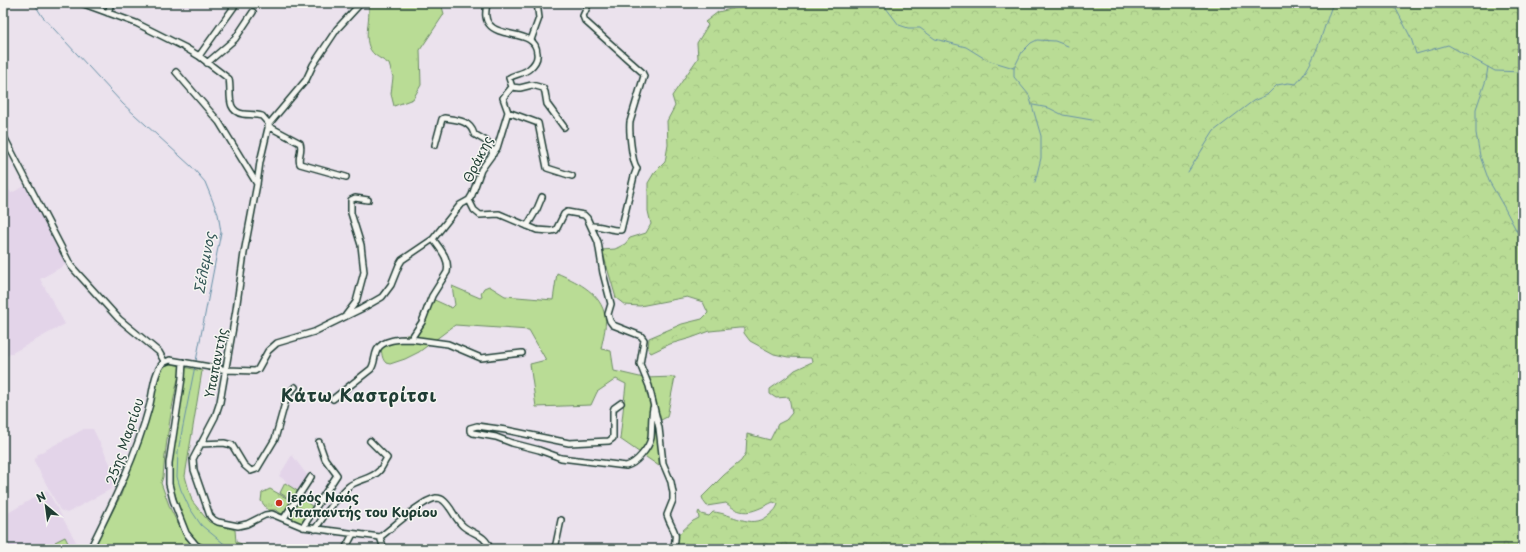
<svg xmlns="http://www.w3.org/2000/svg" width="1526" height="552" viewBox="0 0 1526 552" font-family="'Playpen Sans',sans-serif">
<defs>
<pattern id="forest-crowns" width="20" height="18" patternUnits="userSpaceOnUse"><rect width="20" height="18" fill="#b9dc95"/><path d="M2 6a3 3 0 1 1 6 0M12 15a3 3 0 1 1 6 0" fill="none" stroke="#9fbe81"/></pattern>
<pattern id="cemetery-stones" width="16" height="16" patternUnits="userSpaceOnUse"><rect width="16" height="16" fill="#b9dc95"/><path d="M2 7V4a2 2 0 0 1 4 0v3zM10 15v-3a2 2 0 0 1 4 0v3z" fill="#9fbe81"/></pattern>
<pattern id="park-tufts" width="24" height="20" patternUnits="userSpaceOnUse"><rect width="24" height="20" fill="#b9dc95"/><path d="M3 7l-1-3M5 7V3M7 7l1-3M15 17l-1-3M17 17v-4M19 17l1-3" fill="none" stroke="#9fbe81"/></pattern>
</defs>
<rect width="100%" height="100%" fill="#ebe2ed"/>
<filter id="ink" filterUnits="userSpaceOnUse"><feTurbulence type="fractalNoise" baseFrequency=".025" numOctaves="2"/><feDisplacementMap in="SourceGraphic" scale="8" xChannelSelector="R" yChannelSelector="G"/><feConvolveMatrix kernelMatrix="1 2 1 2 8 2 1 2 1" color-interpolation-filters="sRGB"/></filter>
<g filter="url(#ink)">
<path fill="#e3d4e9" d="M3,179L11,193L25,186L67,264L40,279L65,324L3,358Z
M84,429H93L116,476L111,489L67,513L60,510L34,461L38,454Z
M292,455L307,475L310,477L292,501L279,493L286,481L279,476Z
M47,490L80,549H3V516Z"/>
<path fill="#b9dc95" stroke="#6c8c64" d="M368,3H441L444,14L420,50L421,85L413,99L394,106L391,94L393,77L389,64C385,61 379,58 375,55C360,42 372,20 368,3Z
M557,273C575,281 598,291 604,312C608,323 603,337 601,349L611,351L614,371L644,378L675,377L667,417L659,421V466L620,439L626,384L616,379L597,392L591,405L536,407L530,364L546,360L529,330L455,325L419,352L405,359L390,364L386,363C380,357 383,350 379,343C388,338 397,337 407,335C419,331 423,307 428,297L452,308L455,305L452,286L480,298L482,297L481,293L484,288L489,286L505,296L553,300Z
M172,364L181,366C172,403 166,439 163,477L161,483L170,508L185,538L198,549H93L121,495L150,413L161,370L165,365Z
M184,367L202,371L185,476L192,501L209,522L235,530L236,542L253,548L263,549H211L198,542L188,531L173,489L171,473L173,448Z
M285,483L299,492L293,501L280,493Z
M65,537L71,549H61L55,542Z"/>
<path fill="url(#forest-crowns)" stroke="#6c8c64" d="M756,3H1523V549H675L678,536L681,532L693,521L699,518L698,513L699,511L701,514L709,516L713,512C732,513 751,530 768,516C773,512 776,510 778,504L773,502C754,511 744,518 726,503L707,506L704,502L702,497L724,475L741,461L746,453L747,434L770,440L778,424L786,420L792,413L789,397L776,398L770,394V389L787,377L795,370L812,362L811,358L788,357L774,354L750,341L744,333V328H739L710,331L691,338L670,344L651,353L648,349L649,338L682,324L702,319L708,313L703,302L687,297L640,306L625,305L616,298L602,250L615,249L625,244L630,238L646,233L651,224L648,211V183L654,173L665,162L668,145L667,121L675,106L672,96L698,58L697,43L708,25L705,22L718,12Z"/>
<path fill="url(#cemetery-stones)" stroke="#6c8c64" d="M300,497L313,507L301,524L293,520L289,515Z"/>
<path fill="url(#park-tufts)" stroke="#6c8c64" d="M270,489L292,501L282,514L276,510H268L261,501L262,493Z"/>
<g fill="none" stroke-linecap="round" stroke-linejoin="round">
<path stroke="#6791a7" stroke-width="1" d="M34,3L42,16L123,104L192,167L205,182L218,214L221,232L196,361
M885,3L886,8L899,25L908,28H920L935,39L966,47L987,60L1014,68
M1393,3L1411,38L1416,54L1448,45L1495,71L1523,72
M1488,67L1486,80L1476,109V133L1480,156L1489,181L1504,207L1523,243
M1033,105L1049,108L1063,115L1092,120
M1188,172L1214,131L1253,101L1267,95L1277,85L1288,83L1296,84C1317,61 1322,31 1333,3
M1035,182L1041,158V136L1029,95L1014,77V68L1022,52L1031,43L1037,40L1055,41L1068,46
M195,366L178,451L177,477L181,490L189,507L201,525L228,547L235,549"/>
<g stroke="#1f3d34" stroke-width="8">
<path id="minor" d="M81,3L136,23L184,47L199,56L229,79C232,92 225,111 243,114C249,115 255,114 262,116L269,124L260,162L257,184L244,253L236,310L220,402L215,417L193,459L194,470L210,516L214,520L218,522L238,526L247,524L265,515L272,514L303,527L380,537C392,528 422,500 436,498C439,498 442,499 444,501C452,508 455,519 463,526C474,535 485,534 490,549
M473,3H479
M487,3C486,10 484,18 489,24C500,39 536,29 537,53C538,59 534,65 529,69C523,74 515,74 509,78L512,87L503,98L508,112
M589,3L583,16L585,21L642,72L644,76L630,122C629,131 632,163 637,168L634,176L621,230C611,231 602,225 591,226
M108,13L111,3
M531,40L539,18L537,3
M199,56L234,7
M207,63L235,39L253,12
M176,72L219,122L257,184
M512,87L520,88L532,85L543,88L545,92L547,104L564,127
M269,124L306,80L313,65L337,29L361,3
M268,126L300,143C303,150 297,158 300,164L346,177
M3,135L71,266L119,319L159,352L164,361
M435,145L442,119L444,118C457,120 470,120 474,134L486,141L490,146L493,154
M469,200L474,210L480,215L499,214L537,230L551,231L556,230L564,214L567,212L584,215L587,218L598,242L603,273L611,304L608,314L610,321L613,325L636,334L641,336L644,340L640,364L649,386L659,428L663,463L671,482L673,493V500L667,515C672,531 679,530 673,549
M469,200L472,195L481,170L497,148L508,112L538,123L547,168L572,176
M527,226L537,209L542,197
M346,315L356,302L364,272L361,245L351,213V200L355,198L368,200
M411,339L448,344L481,358L522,353
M183,362L182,378L169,463V484L173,500L186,533L196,545L203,549
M333,399L371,369C375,363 374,356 377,350C383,339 400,339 411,339L422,322L432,296L447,272C450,259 440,249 433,239
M621,403L614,408L613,411V438L609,441L569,443L506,430L477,426L470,428V431L473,433L496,437L512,443L539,450L561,458L626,466C636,464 649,448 651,438C652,428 651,418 653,408
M200,444L224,443L232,445L244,465L251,471L257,469L275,439L287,396L295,387
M284,518L311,477
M303,527L337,475L325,459L319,442
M315,529C325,515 335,499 348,487C357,479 371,480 379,471C382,468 384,462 387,458L370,441
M380,537L384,549
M90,549C114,501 136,456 150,404C153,391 154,372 163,363L170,360L227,370L255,371L258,369L268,351L277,343L314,332L361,309L382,297L391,285L399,265L402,260L433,239L460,205L469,200
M345,549L353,534
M553,549L556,544L561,520"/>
</g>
<use href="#minor" stroke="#f6f6f2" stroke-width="5"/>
</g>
</g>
<circle fill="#c8321e" stroke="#f6f6f2" stroke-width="1.5" cx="279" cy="503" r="4"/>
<g text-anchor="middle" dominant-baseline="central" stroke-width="3" stroke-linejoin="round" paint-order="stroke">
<g font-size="13" fill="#1f3d34" stroke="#f6f6f2">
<text transform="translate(477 159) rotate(-64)">Θράκης</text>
<text transform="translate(215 363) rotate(-79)">Υπαπαντής</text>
<text transform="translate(124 441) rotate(-71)">25ης Μαρτίου</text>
</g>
<g font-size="13" font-weight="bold" fill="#1f3d34" stroke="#f6f6f2" text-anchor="start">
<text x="287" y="496">Ιερός Ναός<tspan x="287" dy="15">Υπαπαντής του Κυρίου</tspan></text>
</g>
<g font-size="14" font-style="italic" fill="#37595a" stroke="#f6f6f2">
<text transform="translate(204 263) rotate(-80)">Σέλεμνος</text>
</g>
<g font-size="17" font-weight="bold" letter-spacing="1" fill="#1f3d34" stroke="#f6f6f2">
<text x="359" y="395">Κάτω Καστρίτσι</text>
</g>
</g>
<rect width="1526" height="552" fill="none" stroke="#f6f6f2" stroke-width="16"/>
<rect x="8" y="8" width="1510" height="536" fill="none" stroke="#1f3d34" stroke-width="1.5" filter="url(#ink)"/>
<g transform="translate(46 506) rotate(331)" stroke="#f6f6f2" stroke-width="3" paint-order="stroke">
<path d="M0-3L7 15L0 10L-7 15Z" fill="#1f3d34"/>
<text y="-6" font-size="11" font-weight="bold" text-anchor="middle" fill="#1f3d34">N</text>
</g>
</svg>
